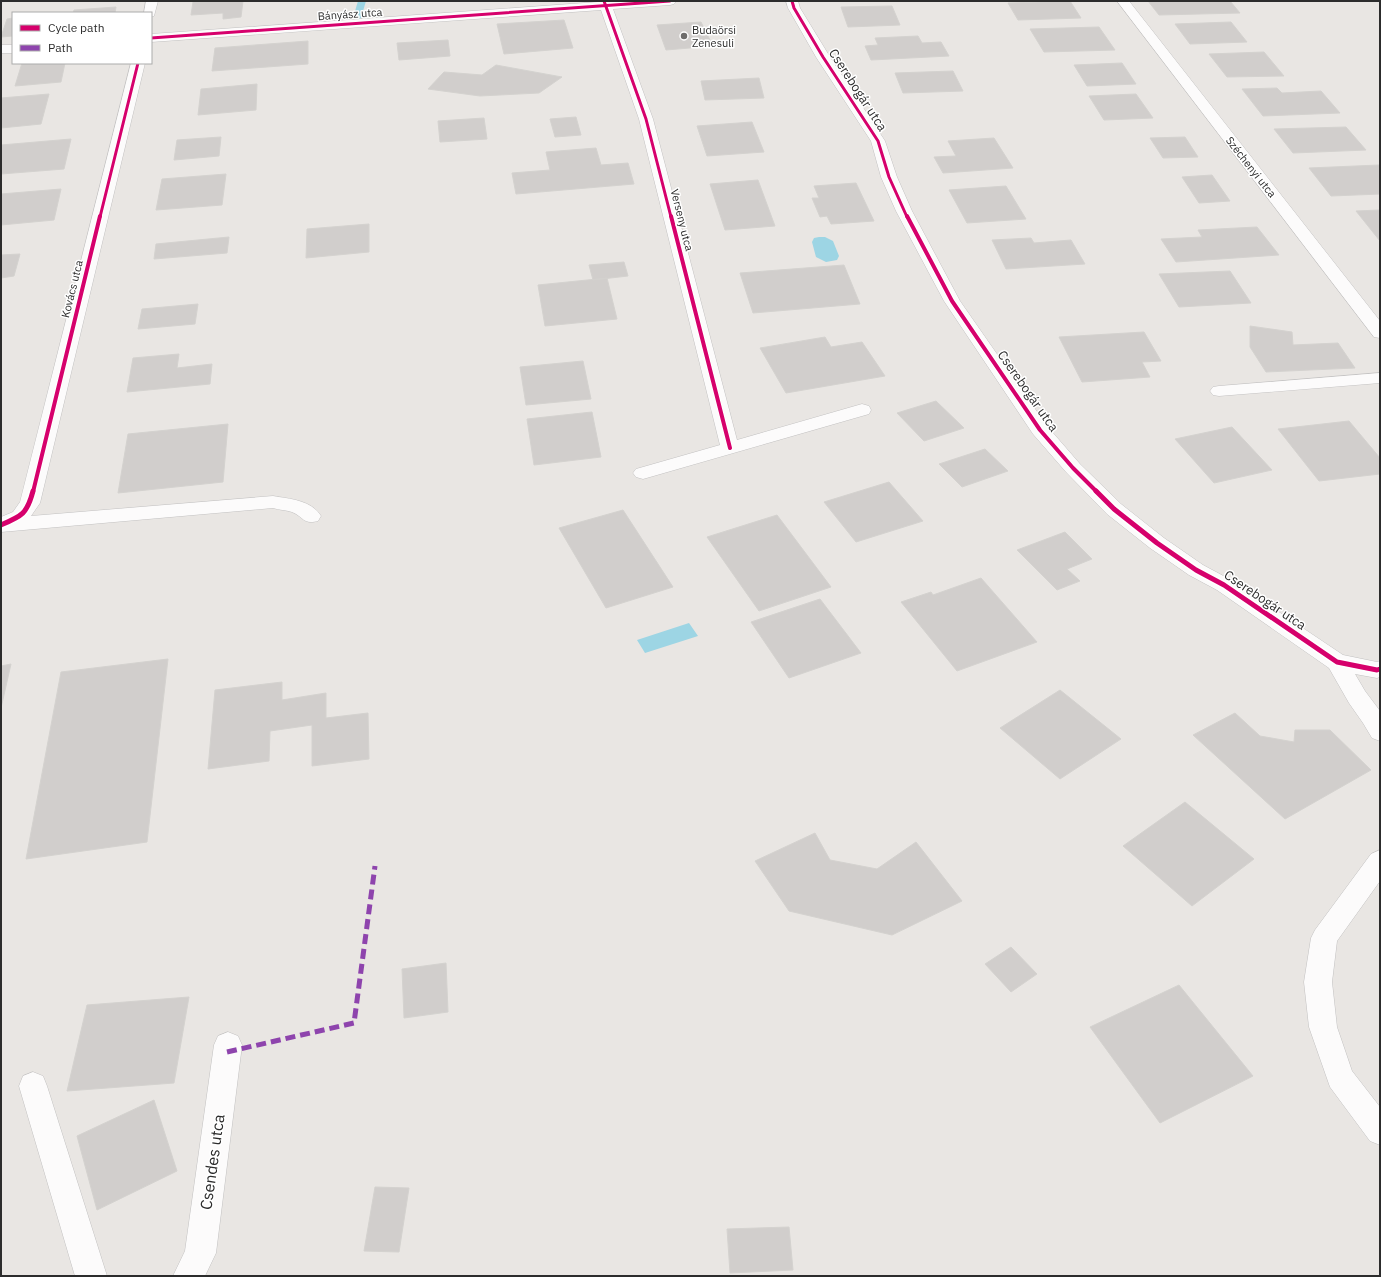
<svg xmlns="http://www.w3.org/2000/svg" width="1381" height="1277" viewBox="0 0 1381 1277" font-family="'IBM Plex Sans',sans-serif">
<rect width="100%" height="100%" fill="#e9e6e3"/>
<path fill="#9dd5e4" d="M819,237H825L833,241L839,256L837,260L826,262L816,257L812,242L814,238Z
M689,623L698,636L645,653L637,640Z"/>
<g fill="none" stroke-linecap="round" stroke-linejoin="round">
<path fill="#9dd5e4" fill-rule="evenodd" d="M358,1H366L361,18L357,20L353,18Z"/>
</g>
<path fill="#d1cecc" stroke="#d4d2cf" d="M243,1L241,17L223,19V13L191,15L193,2Z
M1070,1L1081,18L1018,20L1008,3Z
M1148,1H1230L1240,13L1159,15Z
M892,6L900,25L848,27L841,7Z
M116,7L115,13H73L74,10Z
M13,18V36L1,37L7,19Z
M564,20L573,48L504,54L497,24Z
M701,22L713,46L666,50L657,25Z
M1231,22L1247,42L1190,44L1175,24Z
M1099,27L1115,50L1044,52L1030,29Z
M918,36L922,43L941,42L949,56L871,60L865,46L878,45L875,38Z
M448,40L450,56L399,60L397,43Z
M308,41V64L212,71L215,48Z
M1264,52L1284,76L1227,77L1209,54Z
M22,63H65L61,82L15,86Z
M1122,63L1136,84L1087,86L1074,65Z
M496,65L562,77L539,93L480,96L428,89L444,72L482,75Z
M953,71L963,91L903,93L895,73Z
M759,78L764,98L705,100L701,81Z
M257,84L256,110L198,115L201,89Z
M1277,88L1282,93L1321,91L1340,113L1263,116L1242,89Z
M49,94L41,124L1,128V98Z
M1136,94L1153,118L1104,120L1089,96Z
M576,117L581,135L555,137L550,119Z
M484,118L487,139L440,142L438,121Z
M752,122L764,152L707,156L697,126Z
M1346,127L1366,150L1293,153L1274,129Z
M221,137L219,156L174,160L177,140Z
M1185,137L1198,157L1163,158L1150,138Z
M994,138L1013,168L943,173L934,157L956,156L948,141Z
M71,139L64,169L1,174V145Z
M596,148L601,165L628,163L634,184L516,194L512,173L550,170L546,152Z
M1379,165L1380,167V194L1331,196L1309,168Z
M226,174L222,205L156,210L162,179Z
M1212,175L1230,201L1199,203L1182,177Z
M758,180L775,226L725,230L710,184Z
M856,183L874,221L831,224L827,216L820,217L812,198H819L814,186Z
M1006,186L1026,219L967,223L949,190Z
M61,189L54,220L1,225V194Z
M1380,210V241L1356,211Z
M369,224V252L306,258L307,229Z
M1257,227L1279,255L1176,262L1161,239L1202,237L1198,230Z
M229,237L227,253L154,259L156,244Z
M1031,238L1034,243L1071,240L1085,264L1006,269L992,240Z
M20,254L14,276L1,278V255Z
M624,262L628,276L593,280L589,265Z
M844,265L860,304L753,313L740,273Z
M1230,271L1251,303L1179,307L1159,274Z
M607,278L617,319L545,326L538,285Z
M198,304L195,324L138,329L142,309Z
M1250,326L1292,332L1293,345L1338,343L1355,368L1266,372L1250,347Z
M1144,332L1161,361L1142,362L1150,377L1082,382L1059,337Z
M825,337L831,347L862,342L885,376L786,393L760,348Z
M179,354L177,368L212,364L210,384L127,392L133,358Z
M583,361L591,399L526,405L520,367Z
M936,401L964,428L924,441L897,413Z
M592,412L601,457L534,465L527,419Z
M1349,421L1380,458V474L1319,481L1278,429Z
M228,424L223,482L118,493L128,434Z
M1232,427L1272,470L1214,483L1175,439Z
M985,449L1008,471L962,487L939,464Z
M889,482L923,521L856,542L824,502Z
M623,510L673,587L606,608L559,528Z
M777,515L831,587L759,611L707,537Z
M1065,532L1092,559L1067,569L1080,581L1057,590L1017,550Z
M981,578L1037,642L957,671L901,602L931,592L933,595Z
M820,599L861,653L789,678L751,622Z
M168,659L147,842L26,859L61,672Z
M11,664L1,708V666Z
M282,682V700L326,693V718L368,713L369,759L312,766V725L270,731L269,761L208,769L215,690Z
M1060,690L1121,739L1060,779L1000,728Z
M1235,713L1260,736L1294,742L1295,730H1330L1371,770L1285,819L1193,735Z
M1185,802L1254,859L1192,906L1123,846Z
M815,833L830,860L877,869L916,842L962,901L892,935L789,911L755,861Z
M1011,947L1037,974L1011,992L985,964Z
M446,963L448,1012L404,1018L402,969Z
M1179,985L1253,1076L1160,1123L1090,1027Z
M189,997L174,1083L67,1091L87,1005Z
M154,1100L177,1171L97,1210L77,1136Z
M375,1187L409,1188L399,1252L364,1251Z
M789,1227L793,1270L730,1273L727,1229Z"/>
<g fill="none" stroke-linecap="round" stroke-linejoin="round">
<g stroke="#c2c1c1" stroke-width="1">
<path id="minor" d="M146,1H158L154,16L151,17V13H144Z
M598,1H676L674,4L670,5L613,9L653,119L737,440L862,404L869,406L871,410L869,414L650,477L643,479L636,477L633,473L636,469L720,445L639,119L601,10L151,42V34L598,2Z
M786,1H798L800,8L830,57L885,141L897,177L912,211L960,301L1047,426L1080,464L1121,504L1164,538L1203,565L1231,580L1343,655L1377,662L1380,661V677L1377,678L1355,674L1365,691L1380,711V741L1372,738L1363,723L1349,703L1329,668L1217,590L1189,575L1150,548L1107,514L1066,472L1033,434L944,301L896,211L881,177L871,141L816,57L788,8Z
M1117,1H1129L1380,321V338L1374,337Z
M1,45H13V53H1Z
M131,63H145L40,503L31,516L273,496C290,499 311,500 321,516L318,521C303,525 304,517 292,512C286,510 279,510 273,508L1,532V517L13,512L20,502Z
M1380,373V383L1219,396L1213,395L1210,391L1213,387L1219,386Z
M1380,850V881L1337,941L1332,982L1337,1027L1352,1071L1380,1107V1145L1370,1141L1330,1087L1309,1027L1304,982L1311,938L1315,930L1371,854Z
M228,1032L238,1036L242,1045L216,1253L205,1276H173L185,1251L214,1045L218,1036Z
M33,1072L43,1076L47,1086L107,1276H75L19,1086L23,1076Z"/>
</g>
<use href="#minor" fill="#fcfbfb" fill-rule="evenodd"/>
<path stroke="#8e44ad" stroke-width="5" stroke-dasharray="10 5" stroke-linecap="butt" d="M227,1052L354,1023L375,866"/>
<g stroke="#fff" stroke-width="4.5">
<path id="cycleway-far2" d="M604,1L646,119L671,217
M792,1L794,8L823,57L878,141L889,177L907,217
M151,38L670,1
M100,217L138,63"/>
</g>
<g stroke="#fff" stroke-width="6">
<path id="cycleway-far1" d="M671,216L730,448
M907,216L952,301L1040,430L1073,468L1097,492
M33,492L100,216"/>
</g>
<g stroke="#fff" stroke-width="8">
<path id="cycleway" d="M1096,491L1114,509L1157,543L1196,570L1224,585L1337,662L1377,670L1380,669
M1,525C22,516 27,514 33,491"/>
</g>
<use href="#cycleway-far2" stroke="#d6006c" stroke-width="3"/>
<use href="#cycleway-far1" stroke="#d6006c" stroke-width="4"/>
<use href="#cycleway" stroke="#d6006c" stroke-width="5"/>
</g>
<circle fill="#6e6d6c" stroke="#fff" stroke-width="1.5" cx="684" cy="36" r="4"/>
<g text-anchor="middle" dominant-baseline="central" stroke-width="3" stroke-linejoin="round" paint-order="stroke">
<g font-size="11" fill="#2c2c2c" stroke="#fff">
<text transform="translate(350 14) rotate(-4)">Bányász utca</text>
<text transform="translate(1251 167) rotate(52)">Széchenyi utca</text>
<text transform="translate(682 220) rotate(76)">Verseny utca</text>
<text transform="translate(72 289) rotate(-76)">Kovács utca</text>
</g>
<g font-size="11" fill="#2c2c2c" stroke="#fff" text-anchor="start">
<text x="692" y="30">Budaörsi<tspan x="692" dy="13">Zenesuli</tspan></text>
</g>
<g font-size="13" fill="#2c2c2c" stroke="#fff">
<text transform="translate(858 90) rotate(57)">Cserebogár utca</text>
<text transform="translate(1028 391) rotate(55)">Cserebogár utca</text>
<text transform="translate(1265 600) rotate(34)">Cserebogár utca</text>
</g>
<g font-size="16" fill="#2c2c2c" stroke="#fff">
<text transform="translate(212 1162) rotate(-82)">Csendes utca</text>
</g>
</g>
<rect width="1381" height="1277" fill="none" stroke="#2c2c2c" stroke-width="4"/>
<rect x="12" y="12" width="140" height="52" fill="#ffffff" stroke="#ababab"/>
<rect x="20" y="25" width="20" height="6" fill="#d6006c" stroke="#ababab"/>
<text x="48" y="32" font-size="12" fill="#2c2c2c">Cycle path</text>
<rect x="20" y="45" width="20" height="6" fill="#8e44ad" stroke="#ababab"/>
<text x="48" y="52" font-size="12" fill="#2c2c2c">Path</text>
</svg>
